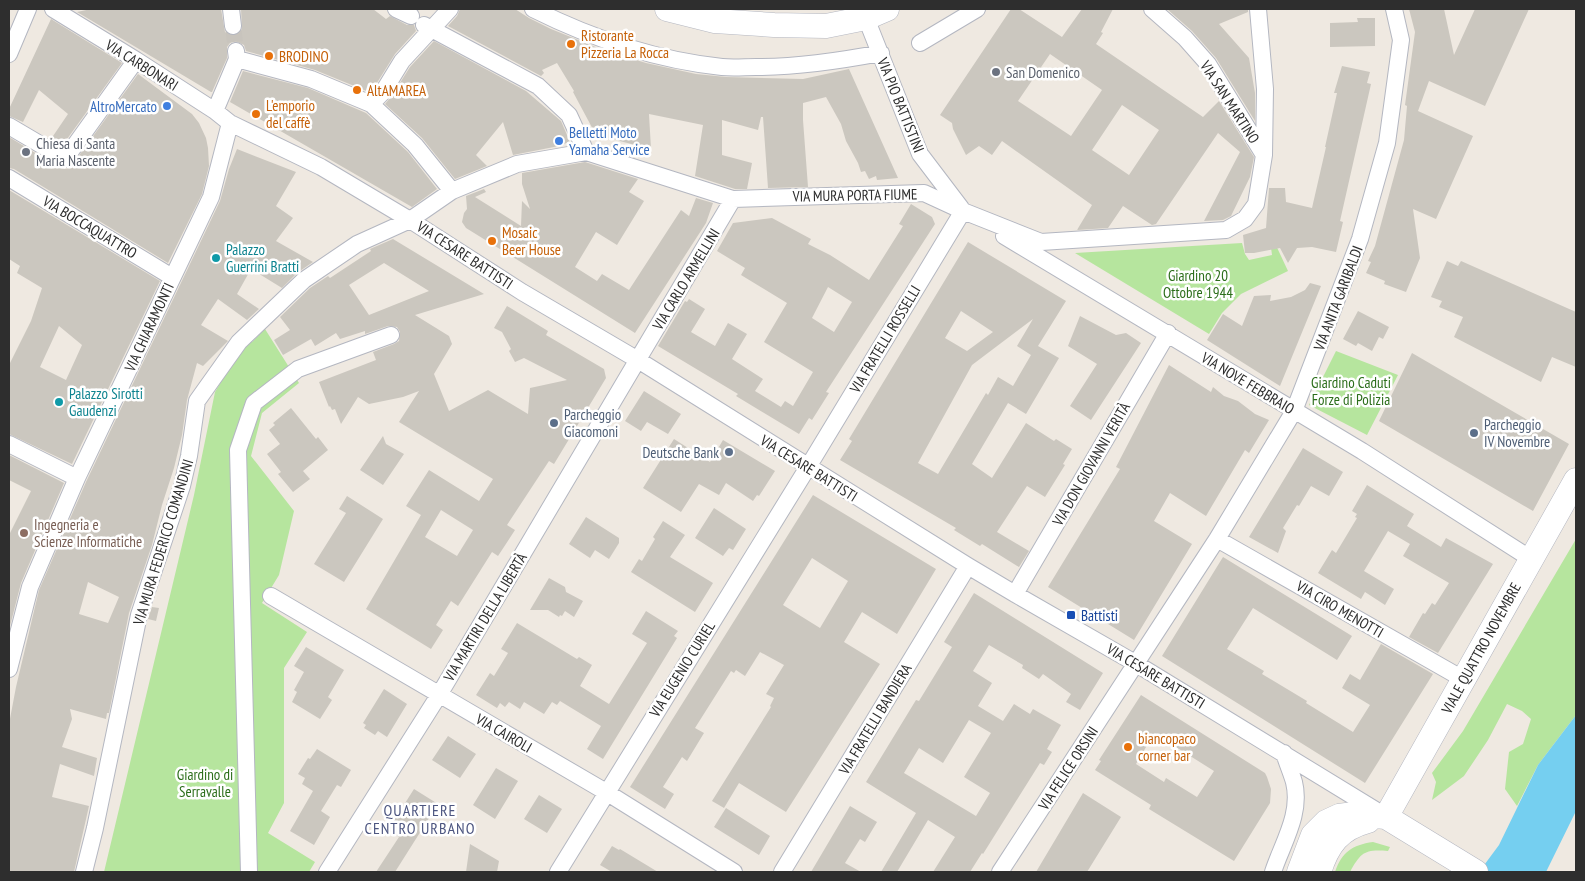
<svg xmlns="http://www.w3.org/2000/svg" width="1585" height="881" viewBox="0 0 1585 881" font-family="'PT Sans Narrow',sans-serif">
<rect width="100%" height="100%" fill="#efe9e1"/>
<path fill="#b6e59e" d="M1273,239L1288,271L1241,294L1222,313L1209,334L1075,253L1242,243L1245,254L1249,260L1272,255L1270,240Z
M265,329L299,383L262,413L251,456L294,511L279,575L262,603L307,632L284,668V803L268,833L315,862L309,872H104L194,495L215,392L242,346L249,339L252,342Z
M1336,351L1398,375L1367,435L1309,405Z
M1576,539V715L1538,765L1517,806L1505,789L1509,752L1523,744L1531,719L1522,711L1507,704L1488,740L1464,776L1432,800L1436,782L1432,773L1463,731Z
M1373,842L1390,847L1388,851C1365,849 1361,852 1350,872H1335C1342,852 1352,845 1373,842Z"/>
<path fill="#75cff0" d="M1576,715V811L1546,872H1479L1499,845L1538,765Z"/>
<path fill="#cbc7bf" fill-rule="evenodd" d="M91,9H221L225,32L229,35L234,36L239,34L242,29L241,9H373L386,19L390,16L407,25H414L416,31L395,54L375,86L369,92L315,70L246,51L244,45L235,41L230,43L227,47V58L212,92H211L77,12Z
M460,9H515L529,18L551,29L598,48L646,63L696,74L726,77L803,79L849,69L898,178L877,180L876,176L869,179L865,171L861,172L858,163L846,141L841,124L826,97L803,103V120L808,187L768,188L763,117H761L758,130L722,120V155L752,163L747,189H735L695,176L703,125L649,114L651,149L596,135L573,92L574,91L557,63L542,70L544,73L541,76L448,26L457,16Z
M1011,9H1019L1062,37L1082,9H1113L1101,32L1103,33L1096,44L1203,117L1219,101L1254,157L1250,177L1231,216L1223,220L1204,221L1240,152L1218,133L1156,224L1152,225L1123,206L1108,228L1077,230L1092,205L1002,141L992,155L979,146L966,155L953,129L952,123L940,115ZM1050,54L1102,90L1071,136L1018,101ZM1122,105L1159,130L1129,175L1092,150Z
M1167,9H1248V12L1219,24L1249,58L1255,93V121L1216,58L1192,31Z
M1409,9H1444L1454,55L1475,9H1529L1485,106L1429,81L1418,111L1473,136L1436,219L1413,209L1420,258L1406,292L1384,284L1385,281L1366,273L1371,262L1368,261L1375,246L1404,140L1407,106L1405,105L1415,32Z
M1357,18H1375V46L1330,47V23L1358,22Z
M51,19L122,63L62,146L51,139L68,114L39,90L23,122L9,116V109Z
M434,41L526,91L561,121L570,142L554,147L513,155L503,122L476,155L487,166L455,179L422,138L385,104L391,97L410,67Z
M1342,66L1370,72L1367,83L1371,84L1340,221L1343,222L1336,252L1312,247L1297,248L1288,263L1280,248L1254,253H1245L1243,235L1266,228L1269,188H1285L1286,202L1312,208L1326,147H1325L1337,93H1334Z
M243,71L308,88L366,113L408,152L437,189L412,207L230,102Z
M138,74L192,114L199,123L206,138L208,148L209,166L202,194L168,263L14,169L9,168V137L60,168L65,169L70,168Z
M237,149L296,172L276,206L293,218L276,241L313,262L297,273L282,288L251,269L237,294L259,309L247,320L218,299L201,325L228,341L203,366L197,363L187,400L182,435L174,468L162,505L152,545L129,613L109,713H107L106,719L70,709L72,719L62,747L97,758L94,776L60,764L52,797L89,806L74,872H9V724L16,687L39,590L86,482L220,201L229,169ZM88,582L119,597L108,623L79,614Z
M585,162L638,179L629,192L644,201L617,245L596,232L575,267L597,281L602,274L629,290L681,210L689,216L696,198L713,203L706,223L635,333L466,228L462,222L464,213L467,209L466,196L484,189L486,192L475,197L521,226L522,201L530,209L522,184V173Z
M9,190L160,281L72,464L9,434V365L31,321L42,288L17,273L20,266L9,259ZM59,326L82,345L66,380L40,367Z
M911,204L932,217L935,224L826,392L829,393L812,420L809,418L799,434L736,396L738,394L658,346L685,301L687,302L689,299L705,309L691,332L715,346L728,323L747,334L732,359L763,379L755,391L781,407L785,401L793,406L813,372L764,342L787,303L741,275L745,268L717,251L733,223L772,218L811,239L808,244L830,255L869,280L903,226L899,224ZM828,287L852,302L834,332L812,318Z
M393,239L484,294L415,315L449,336L452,344L434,374L449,411L488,390L528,414L530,388L567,380L524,358L515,362L509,351L511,349L502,332L494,328L507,306L548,331L546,335L604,369L606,378L554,464L549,461L507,525L515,530L498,556L492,552L458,606L451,601L436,625L443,630L431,649L366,609L421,515L406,506L429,470L479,501L493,479L399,422L419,391L403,397L369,404L358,397L341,424L335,409L332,410L330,406L329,407L319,382L376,360L373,352L394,344L399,341L400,332L397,327L388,326L365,334V331L340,339L336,333L315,346L311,339L283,355L274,340L290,330L280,317L310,288L328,276L330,278L371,251L370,249ZM384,263L429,291L369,315L349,285ZM441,510L473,530L457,556L425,537Z
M968,242L1066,301L1038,346L1059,358L1026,414L1008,403L972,464L992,478L1026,423L1054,441L1056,439L1072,449L1063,464L1065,465L1045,497L1027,486L997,532L1029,551L1019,567L982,544L980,546L954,530L956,528L840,460L852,441L849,439ZM961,311L993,332L967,351L945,338ZM1033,319L1017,346L1031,355L1013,386L998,377L988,395L986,393L938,474L918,463L972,365Z
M1447,261L1458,266L1461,261L1576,312V367L1552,357L1541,382L1454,337L1463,317L1439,307L1442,301L1431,297Z
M1310,283L1321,286L1280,386L1207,340L1223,314L1242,326L1254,296L1271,295L1270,301L1291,297L1305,290Z
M1358,311L1389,327L1383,339L1379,337L1372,351L1358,343L1356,346L1343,339Z
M1080,316L1116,335L1126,333L1141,343L1091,420L1070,406L1097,364L1068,346Z
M1412,353L1569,444L1533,511L1379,421Z
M1169,365L1211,392L1213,387L1224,396L1238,401L1255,414L1269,420L1249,453L1245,450L1206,516L1170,493L1154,521L1192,544L1134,640L1048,587L1120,469L1116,467Z
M644,391L681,414L668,434L647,422L641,431L625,421Z
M291,408L316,439L318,437L328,450L303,471L310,479L293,492L278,474L281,472L267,454L280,444L269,430L275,425L273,423Z
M383,436L386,444L404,454L383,485L360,470Z
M674,439L710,462L723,440L775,471L759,496L757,495L753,501L726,483L719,495L699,484L681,512L643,488Z
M1303,448L1343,472L1329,496L1311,486L1299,506L1297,505L1283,528L1286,531L1278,553L1249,537Z
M9,455L64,483L21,583L9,630V535L31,491L9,480Z
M1367,485L1414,514L1407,526L1441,547L1446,538L1493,564L1438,653L1409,637L1423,613L1425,614L1432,603L1435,605L1449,583L1403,556L1410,544L1388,531L1364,571L1394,589L1385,605L1365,592L1361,599L1318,573L1332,550L1336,553L1357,518L1355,517L1357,514L1352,511Z
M813,495L936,569L897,634L862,612L844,642L880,664L786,812L739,783L724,808L712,801L771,707L770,706L774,698L766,694L784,665L760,652L745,676L736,670L734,673L731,671L695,728L704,733L687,761L682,757L663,787L674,794L665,809L630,787ZM812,558L848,581L820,628L783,605Z
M347,496L383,519L344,582L314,564L346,513L339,509Z
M714,508L746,529L733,550L729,548L723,556L695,538Z
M586,517L619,538V543L609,559L595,550L590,558L569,544Z
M663,521L685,535L670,557L713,583L695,612L631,572L639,559L642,561L655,539L653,537Z
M1223,557L1352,636L1337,660L1253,608L1227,649L1264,671L1262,674L1307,701L1306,703L1353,732L1370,705L1342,688L1350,674L1360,680L1381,644L1433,674L1365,783L1162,656Z
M549,578L565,587L566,592L583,601L574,617L565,611L562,616L560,615L559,617L548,610H530Z
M974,593L1103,673L1080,710L1066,702L1071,694L1043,674L1039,679L1022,668L1023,665L989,645L973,671L992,683L978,706L1003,721L1014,704L1030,714L1033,709L1061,725L1047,749L1052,752L1044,765L1040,763L983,854L982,853L970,872H933L955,837L928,820L897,872H881L916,813L866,782L916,700L919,701L952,647L944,642ZM969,720L991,733L964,777L990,793L976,816L904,773L919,748L943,763Z
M152,607L159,608L156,621L148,619Z
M646,611L678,631L674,636L677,638L603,759L587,749L601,726L560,701L557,705L552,702L544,714L524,702L520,709L509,702L505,707L500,703L497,708L476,695L490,673L494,676L508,653L501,649L517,623L577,659L579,657L592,665L580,686L609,704L647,643L632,634Z
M306,647L344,670L328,697L332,700L320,719L292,702L297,692L294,690L304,672L294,666Z
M384,689L407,704L387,737L378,731L375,735L364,728L366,725L363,723Z
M1141,695L1265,773L1267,777L1271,789L1270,803L1234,861L1149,809L1151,805L1095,770L1101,761L1099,760ZM1152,737L1158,740L1160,737L1214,771L1197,797L1166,778L1164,782L1136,764Z
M448,736L476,754L460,778L432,760Z
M317,749L351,770L341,787L337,785L321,811L330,817L314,845L290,831L313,791L302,784L305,778L298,774L308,758L310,759Z
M496,768L518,781L495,819L473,805Z
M414,789L438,804L395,872H376L399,837L388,830Z
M1083,793L1121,817L1087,872H1036Z
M539,795L562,809L547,833L524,819Z
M850,806L877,822L865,842L860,839L845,863L861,872H811Z
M726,808L770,836L759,855L714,827Z
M470,844L499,861L497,872H466Z
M612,846L619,850L620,849L658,872H612L600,865Z"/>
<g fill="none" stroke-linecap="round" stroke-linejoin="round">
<path stroke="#c8c4bd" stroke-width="16" stroke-dasharray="16 8" stroke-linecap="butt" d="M233,26L236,51"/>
<g stroke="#b4b7c1" stroke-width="18">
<path id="street" d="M53,9L136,60L215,111L230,123L321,167L410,220L522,292L638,360L968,566L1015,594L1135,663L1382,814
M231,9L233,26
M396,9L411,16
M533,9C591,38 656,60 722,67C733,68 745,67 756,67C798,67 839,61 881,53
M1152,9L1185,38L1208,64L1264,155
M866,18L920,154L961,208
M424,25L538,86L569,115L586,152
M920,43L977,9
M9,54L28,9
M237,59L311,79L371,104L383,92L402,61L450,9
M371,104L415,145L452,191
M215,111L237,59L236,51
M9,126L65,159L136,60
M9,178L172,277
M1004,236L1362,451L1531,559
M9,444L77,478
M1217,539L1463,679
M1015,594L1168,333
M271,596L606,792L734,872
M9,669L30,587L77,478L211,197L230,123
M84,872L95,828L139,615L182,486L189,456L197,401L239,342L304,280L357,244L410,220L452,191L517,164L586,152L733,199L924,193L963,211L1041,242L1226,230L1245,219L1256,204L1264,155L1265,89L1258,9
M249,872L238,450L254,403L298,369L391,335
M327,872L439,695L733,199
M558,872L808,467L963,211
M782,872L968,566
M1000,872L1217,539L1294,411L1360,239L1387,143L1401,40L1394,9
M1273,872C1282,844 1302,814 1294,782C1291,772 1287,763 1284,753"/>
</g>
<g stroke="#b4b7c1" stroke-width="25">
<path id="secondary" d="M667,9L715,21L774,25L826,26L866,18L887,9
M1386,817L1576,480
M1299,872L1313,835L1326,822L1339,816L1354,814L1386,817L1476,872
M1319,872C1328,844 1339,829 1368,821"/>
</g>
<use href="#street" stroke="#fff" stroke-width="16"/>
<use href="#secondary" stroke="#fff" stroke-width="24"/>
</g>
<g fill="#e8710a" stroke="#fff" stroke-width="2">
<circle cx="571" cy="44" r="5"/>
<circle cx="269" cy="56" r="5"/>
<circle cx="357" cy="90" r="5"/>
<circle cx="256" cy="114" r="5"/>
<circle cx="492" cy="241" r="5"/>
<circle cx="1128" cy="747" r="5"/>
</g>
<g fill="#6b7280" stroke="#fff" stroke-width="2">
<circle cx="996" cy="72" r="5"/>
<circle cx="26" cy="152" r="5"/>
</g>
<g fill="#3f7fe0" stroke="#fff" stroke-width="2">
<circle cx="167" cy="106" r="5"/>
<circle cx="559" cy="141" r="5"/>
</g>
<g fill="#0f9aa8" stroke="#fff" stroke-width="2">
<circle cx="216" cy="258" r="5"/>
<circle cx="59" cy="402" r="5"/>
</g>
<g fill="#5c6f8a" stroke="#fff" stroke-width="2">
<circle cx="554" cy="423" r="5"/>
<circle cx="1474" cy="433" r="5"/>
<circle cx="729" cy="452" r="5"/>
</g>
<circle fill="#8d6e63" stroke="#fff" stroke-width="2" cx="24" cy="533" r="5"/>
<rect fill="#1a4fb4" stroke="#fff" stroke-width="2" x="1066" y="610" width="10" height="10" rx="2.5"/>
<g text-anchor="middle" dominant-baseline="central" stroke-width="5" stroke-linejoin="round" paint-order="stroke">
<g font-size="15" fill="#c56008" stroke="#fff" text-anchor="start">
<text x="581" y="35">Ristorante<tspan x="581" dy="17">Pizzeria La Rocca</tspan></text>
<text x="279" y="56">BRODINO</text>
<text x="367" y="90">AltAMAREA</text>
<text x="266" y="105">L'emporio<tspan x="266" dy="17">del caffè</tspan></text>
<text x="502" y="232">Mosaic<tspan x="502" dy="17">Beer House</tspan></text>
<text x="1138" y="738">biancopaco<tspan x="1138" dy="17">corner bar</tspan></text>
</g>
<g font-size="15" fill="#2e2e2e" stroke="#fff">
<text transform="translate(142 65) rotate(32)">VIA CARBONARI</text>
<text transform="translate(1230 102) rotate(57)">VIA SAN MARTINO</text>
<text transform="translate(901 105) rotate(68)">VIA PIO BATTISTINI</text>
<text transform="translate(855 195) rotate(-1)">VIA MURA PORTA FIUME</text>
<text transform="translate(90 227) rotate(31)">VIA BOCCAQUATTRO</text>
<text transform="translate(465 255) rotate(33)">VIA CESARE BATTISTI</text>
<text transform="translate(686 279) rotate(-59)">VIA CARLO ARMELLINI</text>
<text transform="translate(1338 298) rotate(-69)">VIA ANITA GARIBALDI</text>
<text transform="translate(149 327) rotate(-65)">VIA CHIARAMONTI</text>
<text transform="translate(885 339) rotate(-59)">VIA FRATELLI ROSSELLI</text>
<text transform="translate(1248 383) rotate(31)">VIA NOVE FEBBRAIO</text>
<text transform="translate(1091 464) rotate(-60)">VIA DON GIOVANNI VERITÀ</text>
<text transform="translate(809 468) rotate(32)">VIA CESARE BATTISTI</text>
<text transform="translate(163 542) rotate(-73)">VIA MURA FEDERICO COMANDINI</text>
<text transform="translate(1340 609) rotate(30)">VIA CIRO MENOTTI</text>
<text transform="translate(485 617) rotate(-59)">VIA MARTIRI DELLA LIBERTÀ</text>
<text transform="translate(1481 648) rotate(-61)">VIALE QUATTRO NOVEMBRE</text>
<text transform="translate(682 669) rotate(-58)">VIA EUGENIO CURIEL</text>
<text transform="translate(1156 676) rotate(31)">VIA CESARE BATTISTI</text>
<text transform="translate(875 719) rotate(-59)">VIA FRATELLI BANDIERA</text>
<text transform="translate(504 733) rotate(30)">VIA CAIROLI</text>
<text transform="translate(1068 768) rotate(-57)">VIA FELICE ORSINI</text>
</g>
<g font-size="15" fill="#5b616d" stroke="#fff" text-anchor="start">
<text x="1006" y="72">San Domenico</text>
<text x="36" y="143">Chiesa di Santa<tspan x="36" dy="17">Maria Nascente</tspan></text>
</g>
<g font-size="15" fill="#366cbe" stroke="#fff" text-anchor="end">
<text x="157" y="106">AltroMercato</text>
<text x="569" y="132" text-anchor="start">Belletti Moto<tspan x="569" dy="17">Yamaha Service</tspan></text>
</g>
<g font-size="15" fill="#0d838f" stroke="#fff" text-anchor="start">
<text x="226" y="249">Palazzo<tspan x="226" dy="17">Guerrini Bratti</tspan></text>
<text x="69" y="393">Palazzo Sirotti<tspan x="69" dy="17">Gaudenzi</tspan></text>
</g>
<g font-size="15" fill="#2c6e1b" stroke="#fff">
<text x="1198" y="275">Giardino 20<tspan x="1198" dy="17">Ottobre 1944</tspan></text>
<text x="1351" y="382">Giardino Caduti<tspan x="1351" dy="17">Forze di Polizia</tspan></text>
<text x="205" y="774">Giardino di<tspan x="205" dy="17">Serravalle</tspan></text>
</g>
<g font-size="15" fill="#4e5e75" stroke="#fff" text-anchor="start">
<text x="564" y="414">Parcheggio<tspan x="564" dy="17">Giacomoni</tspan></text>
<text x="1484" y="424">Parcheggio<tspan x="1484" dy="17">IV Novembre</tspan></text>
<text x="719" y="452" text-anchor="end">Deutsche Bank</text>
</g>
<g font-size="15" fill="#785e54" stroke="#fff" text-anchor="start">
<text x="34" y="524">Ingegneria e<tspan x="34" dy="17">Scienze Informatiche</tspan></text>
</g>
<g font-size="15" fill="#164399" stroke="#fff" text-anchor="start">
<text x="1081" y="615">Battisti</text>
</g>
<g font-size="16" letter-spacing="1" fill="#4d5680" stroke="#fff">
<text x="420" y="810">QUARTIERE<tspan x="420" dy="18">CENTRO URBANO</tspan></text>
</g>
</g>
<rect width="1585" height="881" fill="none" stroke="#2e2e2e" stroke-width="20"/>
</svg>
